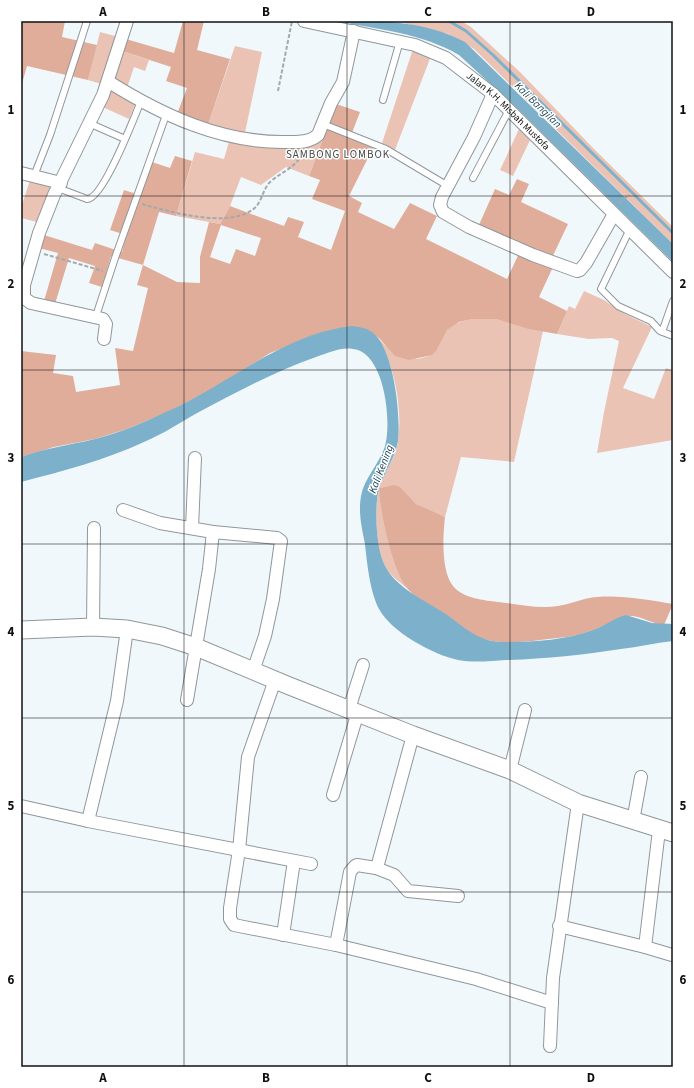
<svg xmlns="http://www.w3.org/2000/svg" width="694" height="1088" viewBox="0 0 694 1088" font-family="'Source Sans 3',sans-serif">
<rect width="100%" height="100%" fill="#f1f8fc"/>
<path fill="#ebc3b4" d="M395,21H461L471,27L521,73L593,148L673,227V244L474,49L448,34Z
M100,32L119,37L116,49L149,60L145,71L134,67L124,97L135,104L129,119L96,104L105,85L88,80Z
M235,46L262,52L243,142L253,144L325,133L309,176L286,167L261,185L241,177L230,206L220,224L176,216L195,152L224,159L232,131L208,125Z
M413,49L431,56L395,150L382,143Z
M519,129L530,140L513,176L500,170Z
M30,180L55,186L41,223L21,218V208Z
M584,291L604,300L625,314L652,327L623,388L654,399L666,368L673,371V440L597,453L604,412L619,341L612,338L589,339L557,334L569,306L575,309Z
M472,319H496L543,331L514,462L461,457L445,517C436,514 425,510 416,504C398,492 406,483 379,488C385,522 389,558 407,588C399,582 390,575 385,567C376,551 374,506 379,489C383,474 393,462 397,447C404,414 395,358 373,333L385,345L417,359C443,354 433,347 446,331C453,323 463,321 472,319Z"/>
<path fill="#e0ad9a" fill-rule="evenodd" d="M21,21H65L62,37L97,45L88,80L27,66L21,87Z
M183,21H204L197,50L230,59L208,125L177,114L187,88L166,81L171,67L116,49L119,37L174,53Z
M336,104L360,112L350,138L373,148L349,196L362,203L358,212L394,229L410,203L437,216L426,239L507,279L522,247L478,227L495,189L509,195L517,179L529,184L521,202L568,224L549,264L553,267L539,297L567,311L557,334L529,329L496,319H472L459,322L447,330L436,351L432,355L409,360L395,356L380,339L368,330H332L270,353L220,385L168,412L127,429L95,439L54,447L21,457V351L56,355L53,373L73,376L76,392L120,385L115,348L133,351L148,288L137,285L143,265L111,256L102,287L89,283L95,266L69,258L55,304L44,301L58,253L39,248L44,235L92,250L95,243L122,252L126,235L110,230L124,190L140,195L152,162L170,168L175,156L192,161L176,216L159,212L143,265L177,282L200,283V257L209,222L220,224L230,206L284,226L288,217L304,222L298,237L331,250L345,211L312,199L320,180L309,176ZM221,225L261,238L255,256L236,249L230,264L210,257Z
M394,485L400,487L416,504L445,517C443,535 440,577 457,590C469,600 491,601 507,603C523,605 541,609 558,606C571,604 583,598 597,597C622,595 648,600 673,604L664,625C653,624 638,615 630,616C616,618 606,626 593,630C577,637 557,638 540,640C517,643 490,645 469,633C459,626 451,617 440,611C430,604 413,597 406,587C392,567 380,512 379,488Z"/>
<path fill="#7db0ca" d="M335,21C381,21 423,20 465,42L673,244V262L518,109L459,55C422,33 376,29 335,21Z
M352,326C359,327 367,328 372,332C394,348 401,416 398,441C395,459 384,472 379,489C374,506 376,550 385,566C396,587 422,599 441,611C465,626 476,643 507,642C534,642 567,640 593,630C605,626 614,618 626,615L652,623L673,624V641C655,643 638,647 621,649C583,655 545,659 506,660C491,661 474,663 458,660C434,655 391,632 379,609C370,592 367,563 365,544C362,529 358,512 361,496C364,479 378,465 384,449C393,425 385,352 353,349C341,347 328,353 316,357C276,371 237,392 199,412C181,422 163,434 144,442C105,460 63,471 21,482V457C45,448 70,445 95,439C119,433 143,423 166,412C228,385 282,334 352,326Z"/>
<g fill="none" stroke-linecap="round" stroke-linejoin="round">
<path stroke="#7db0ca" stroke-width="3" d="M449,21L466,31L493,55L673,233"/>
<g stroke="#90979a" stroke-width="8">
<path id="lane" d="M383,100L400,41
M91,124L125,139
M323,124L386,149L448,186
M34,176L50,135L87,21
M473,178L509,110
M58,188L87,199C103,199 134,118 141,101
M630,229L601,289L618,306L651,321L660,331L673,336
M96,316L115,258L166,115
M662,332L673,301"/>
</g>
<g stroke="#90979a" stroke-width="14">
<g id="street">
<path id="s1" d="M304,21L415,45L446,58L493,94L673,272"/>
<path d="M109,82C162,115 221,143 286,142C297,142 309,143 318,135L331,103L343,82L354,31"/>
<path d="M493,94L474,137L442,197L440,205L443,212L469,227L533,255L577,271L580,270L586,263L614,214"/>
<path d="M21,173L61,183"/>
<path d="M104,339L106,324L103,319L31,303L24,298V285L39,233L54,195L103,95L127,21"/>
<path d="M123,510L160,523L213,532"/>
<path d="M192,528L195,458"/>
<path d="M93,627L94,528"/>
<path d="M275,680L248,757L239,850L230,908V919L234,925L336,945L476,979L552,1003"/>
<path d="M187,700L209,569L213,532L277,538L281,541L273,599L265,636L253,671"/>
<path d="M349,709L363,665"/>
<path d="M510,770L525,710"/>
<path d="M333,795L358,712"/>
<path d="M21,806L88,821L311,864"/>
<path d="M88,821L117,701L127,629"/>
<path d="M633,821L641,777"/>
<path d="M376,868L394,875L408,891L458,896"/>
<path d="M559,926L645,947L659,830"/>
<path d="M283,935L294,861"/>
<path d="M336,945L350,872L355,866L357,865L376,868L378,864L413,735"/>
<path d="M645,947L672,955"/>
<path d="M550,1046L553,978L578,803"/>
</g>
</g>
<g stroke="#90979a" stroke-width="19">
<path id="secondary" d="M21,630L93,627L127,629L162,636L196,647L287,685L413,735L510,770L578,803L673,833"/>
</g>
<path stroke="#a4a9ac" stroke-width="2" stroke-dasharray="4 2" stroke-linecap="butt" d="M278,91L292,21
M619,203L629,195
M142,204C169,212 227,228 252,210C262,204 262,190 270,182C282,171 297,168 303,151
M44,254L103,271"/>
<use href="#lane" stroke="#fff" stroke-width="6"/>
<use href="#street" stroke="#fff" stroke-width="12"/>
<use href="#secondary" stroke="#fff" stroke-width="17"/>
</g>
<path fill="none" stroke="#0e1012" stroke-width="1" stroke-opacity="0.55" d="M184,21V1067M347,21V1067M510,21V1067M21,196H673M21,370H673M21,544H673M21,718H673M21,892H673"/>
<g text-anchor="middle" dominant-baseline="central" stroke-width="3" stroke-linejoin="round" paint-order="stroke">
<g font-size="10" fill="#0e1012" stroke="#fff">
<text stroke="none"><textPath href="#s1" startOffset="229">Jalan K.H. Misbah Mustofa</textPath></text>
</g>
<g font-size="11" font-style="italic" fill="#1a4558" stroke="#fff">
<text transform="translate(538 105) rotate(44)">Kali Bangilan</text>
<text transform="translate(381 469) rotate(-69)">Kali Kening</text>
</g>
<g font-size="11" letter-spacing="1" fill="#42484b" stroke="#fff">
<text x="338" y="154">SAMBONG LOMBOK</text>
</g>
</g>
<rect width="694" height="1088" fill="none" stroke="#ffffff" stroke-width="44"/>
<rect x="22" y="22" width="650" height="1044" fill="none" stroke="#0e1012" stroke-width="1.5"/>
<g font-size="13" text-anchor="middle" font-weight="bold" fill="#0e1012">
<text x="103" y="16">A</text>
<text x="266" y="16">B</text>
<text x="428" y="16">C</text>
<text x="591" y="16">D</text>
<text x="11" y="114">1</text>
<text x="683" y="114">1</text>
<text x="11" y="288">2</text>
<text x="683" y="288">2</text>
<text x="11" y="462">3</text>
<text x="683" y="462">3</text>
<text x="11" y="636">4</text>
<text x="683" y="636">4</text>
<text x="11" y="810">5</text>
<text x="683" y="810">5</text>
<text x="11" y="984">6</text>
<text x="683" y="984">6</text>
<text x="103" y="1082">A</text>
<text x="266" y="1082">B</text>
<text x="428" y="1082">C</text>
<text x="591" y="1082">D</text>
</g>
</svg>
